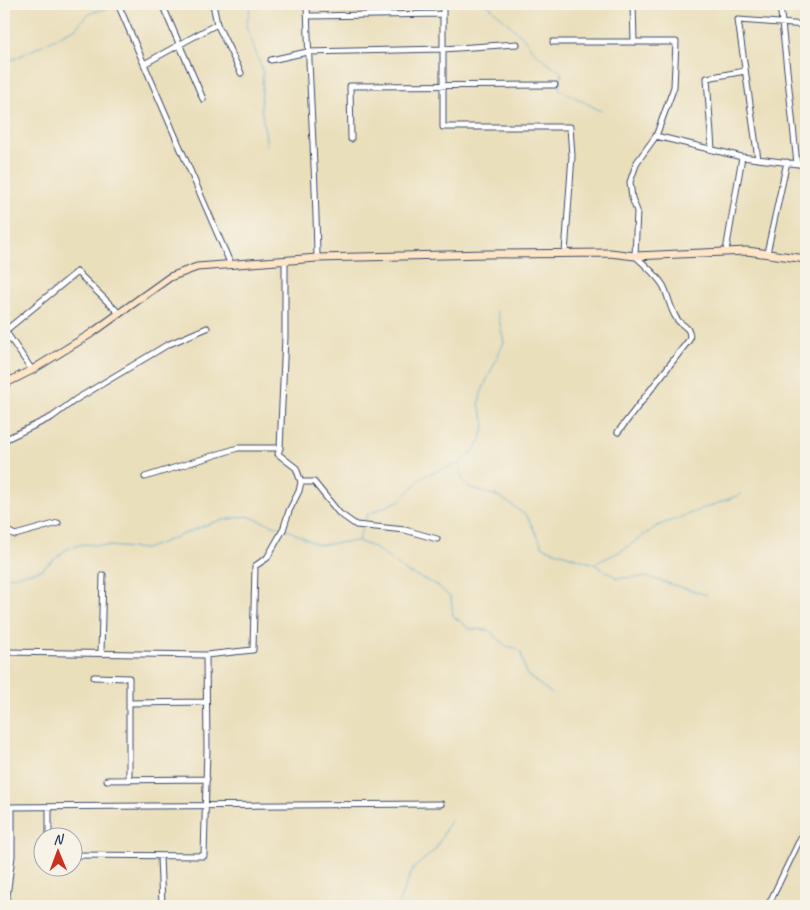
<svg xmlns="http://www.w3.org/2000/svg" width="810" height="910" viewBox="0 0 810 910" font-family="Caveat,sans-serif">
<rect width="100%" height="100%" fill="#f7f3e8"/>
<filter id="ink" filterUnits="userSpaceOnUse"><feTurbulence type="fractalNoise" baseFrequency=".02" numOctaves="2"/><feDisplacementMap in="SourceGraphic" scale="10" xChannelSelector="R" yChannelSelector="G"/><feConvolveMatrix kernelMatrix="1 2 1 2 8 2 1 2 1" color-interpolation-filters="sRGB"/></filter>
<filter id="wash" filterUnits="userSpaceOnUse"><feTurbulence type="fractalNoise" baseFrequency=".0096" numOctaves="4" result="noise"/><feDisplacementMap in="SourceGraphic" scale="20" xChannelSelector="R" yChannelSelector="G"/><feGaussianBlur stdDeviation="1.12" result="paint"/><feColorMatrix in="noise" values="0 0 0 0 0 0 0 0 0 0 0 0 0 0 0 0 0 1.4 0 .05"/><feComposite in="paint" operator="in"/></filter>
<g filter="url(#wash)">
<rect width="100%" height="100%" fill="#eadfbb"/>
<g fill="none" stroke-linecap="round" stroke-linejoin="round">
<path stroke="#58a8d3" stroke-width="1" d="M251,4L246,26L263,72L261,107L267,145
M487,4L524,38L533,51L562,73L559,89L601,111
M4,64L76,28L85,17L94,12L109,8L113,4
M460,464L463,481L468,487L500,497L527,516L543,547L594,564L617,578L647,577L707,595
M363,524L368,514L401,500L423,476L459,464L472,453L481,440L485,423L479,405L481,393L504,342L497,311
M286,529L318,545L358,541L375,548L407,572L437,585L451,598L453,616L470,629L489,630L506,646L516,648L521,653L526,674L552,694
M358,541L362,528
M594,564L621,551L657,526L742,494
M4,578L41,570L67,549L83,544L146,549L214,522L247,516L282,528
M397,906L413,869L435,850L451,819"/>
</g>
</g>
<g filter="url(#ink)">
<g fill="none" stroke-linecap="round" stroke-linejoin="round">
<g stroke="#3a496c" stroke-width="7">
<path id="street" d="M118,4L231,265
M162,4L203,99
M213,4L217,24L241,73
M307,4C309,89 316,173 317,258
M633,4L634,42
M780,4L797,164
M443,7V127H570L572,156L565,253
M308,16L443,14
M553,42H676L674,87L656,136L637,162L630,182L632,198L637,211L635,256C645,265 657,275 664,287C668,296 670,307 675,316C680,327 693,326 689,340L618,432
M271,60L307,52L443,49L517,44
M144,64L217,24
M656,136L742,157L806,165
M351,139L350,86L555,85
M712,149L707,78L745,71
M758,159L738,20L806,25
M726,251L742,157
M767,253L787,162
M4,329L32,370
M5,331L77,272L119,313
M4,440L52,417L75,400L167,345L207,328
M280,448L278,454L296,468L301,482H314L339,513L356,525L405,530L437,539
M145,477L238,448H280L285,337V260
M4,529L15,535L58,523
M4,652L206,655L253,650L255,566L267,558L283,530L289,511L299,491L301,482
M101,653L103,575
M94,677L129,678V780
M129,703L206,702
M107,780L207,779
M4,807L441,804
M49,808V838
M72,855L204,856L207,749L206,655
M160,856L162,906
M6,904L12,856V807
M768,906L806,827"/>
</g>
<g stroke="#3a496c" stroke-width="9">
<path id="secondary" d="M4,384L32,370L92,333L170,277L197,267L317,258L487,254L610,253L635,256L747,251L806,259"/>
</g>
<use href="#street" stroke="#fff" stroke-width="5"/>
<use href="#secondary" stroke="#fde5c5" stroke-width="7"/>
</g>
</g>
<rect width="810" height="910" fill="none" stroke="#f7f3e8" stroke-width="20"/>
<g transform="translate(58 852) rotate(359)"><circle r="24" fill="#f7f3e8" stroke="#9fa5b1"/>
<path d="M0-4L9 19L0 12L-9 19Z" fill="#c8321e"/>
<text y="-8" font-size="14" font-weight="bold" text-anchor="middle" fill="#1b2f5e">N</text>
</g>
</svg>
